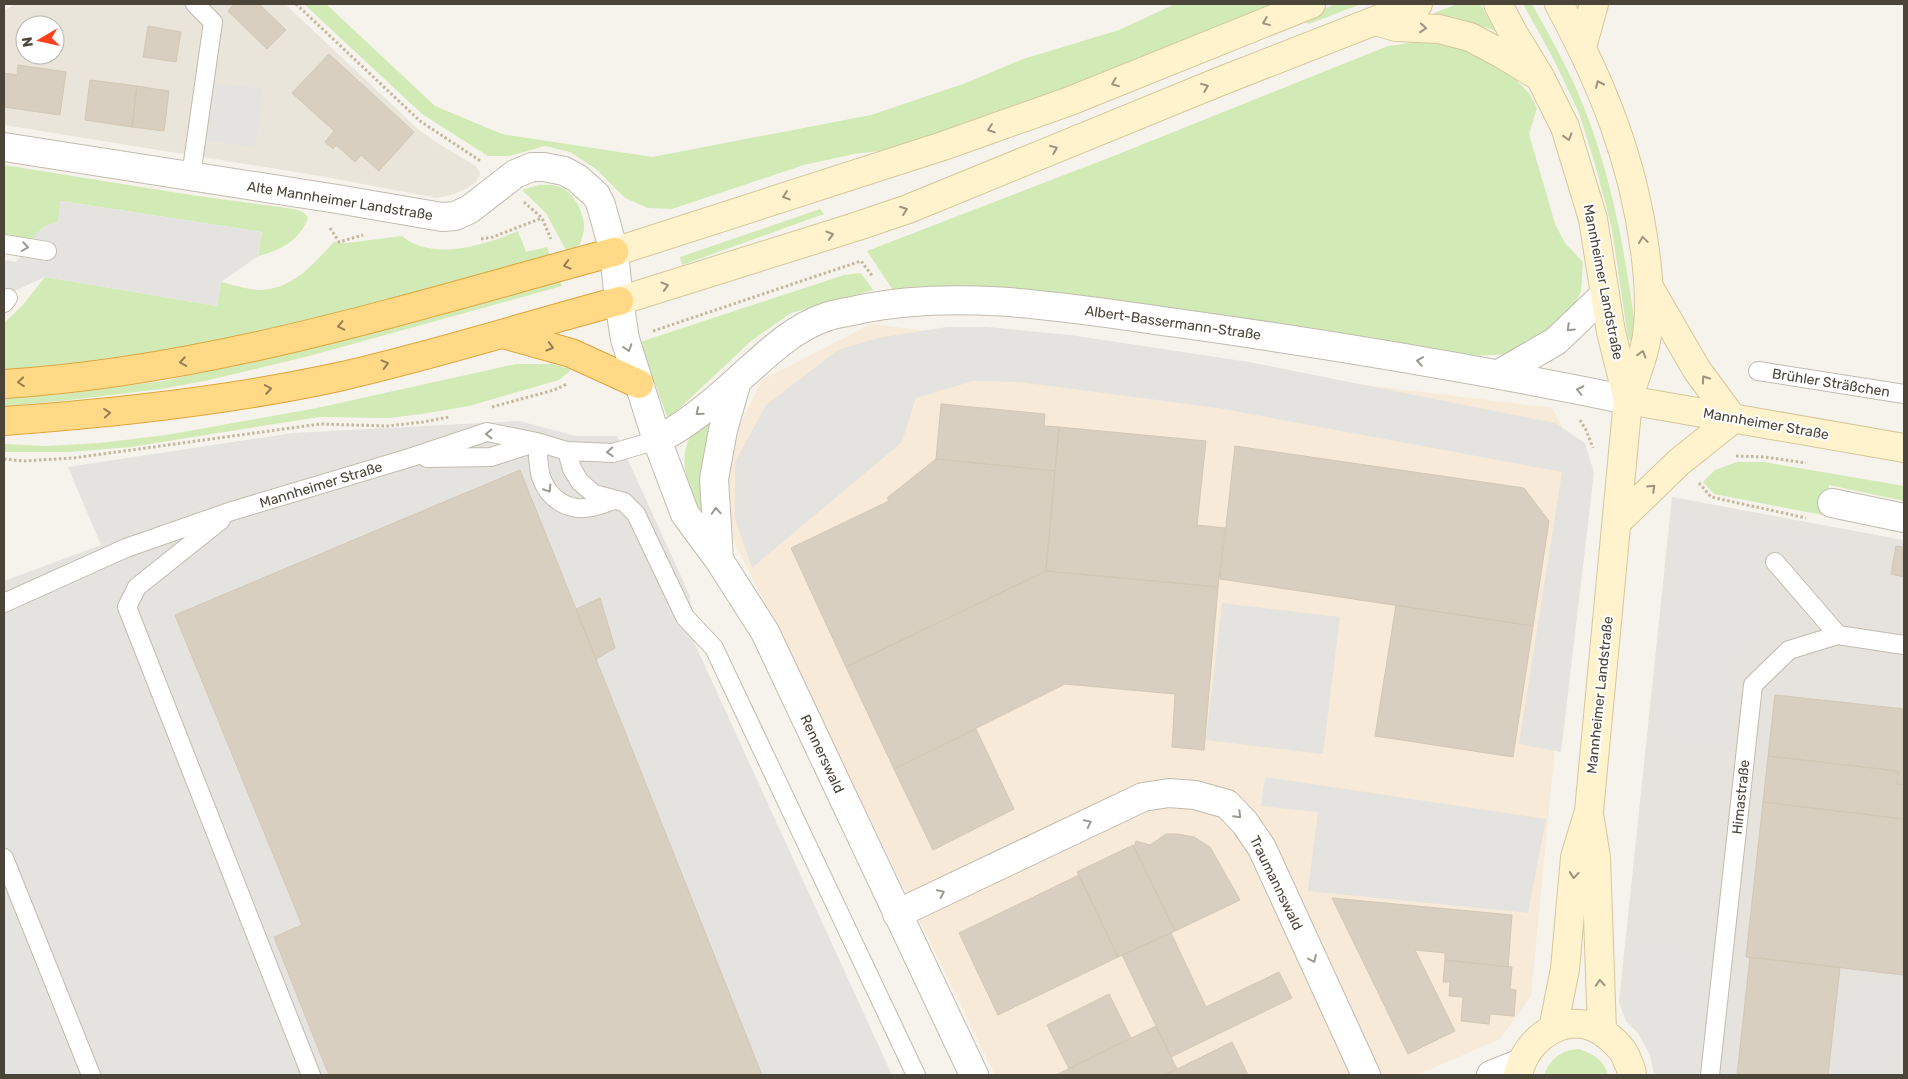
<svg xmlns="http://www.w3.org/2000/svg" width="1908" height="1079" viewBox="0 0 1908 1079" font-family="Rubik,sans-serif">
<rect width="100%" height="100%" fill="#f6f3ec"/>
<path fill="#eae5da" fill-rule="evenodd" d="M15,4H285L419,130L439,144L476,166L480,174L476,182L467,188L454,194L437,198L320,176L4,125V11ZM25,25H55V55H25Z"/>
<path fill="#f7ead8" d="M871,324L1552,408L1582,466L1531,996L1500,1039L1417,1075H995L757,587L727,528L728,449L762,380Z"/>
<path fill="#e6e2dd" d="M1672,497L1904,540V1075H1654L1650,1055L1638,1033L1626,1021L1619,1002Z"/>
<path fill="#d2eab5" d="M304,4H326L435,106L502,134L652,157L871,115L966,83L1023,59L1119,30L1175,4H1282L1132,69L888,150L854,154L804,165L672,209L648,208L625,198L596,169L570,152L545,146L509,156H488L422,114Z
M1336,4H1361L1309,24L1304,22V19L1308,15Z
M1457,4H1480L1496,31L1454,17L1435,16L1434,13Z
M1523,4H1532C1551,38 1571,73 1585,110C1613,181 1626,258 1636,333L1635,341H1631L1628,338L1612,229L1595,164L1579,113L1554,60Z
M1432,40L1472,50L1505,69L1529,93L1537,108L1529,134L1555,224L1565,243L1583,262L1581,291L1572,312L1546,335L1510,354L1472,356L893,290L867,251L1111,157L1388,46Z
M4,165L191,195L294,209L303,212L308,217C302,239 278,252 258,256L262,232L61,201L58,222C46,224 39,230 33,239L4,235Z
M539,185C546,185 556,184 562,188C574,194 583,211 584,224C585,230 582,238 580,244L567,252L546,213L522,190Z
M820,209L824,214L682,265L680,257Z
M518,231L526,252L547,247L551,259L369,310L158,354L51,367L4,370V323L22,306L45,277L217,306L221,282C233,285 249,290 262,290C294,288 314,263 334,242L347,243L402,236C433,262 484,245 518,231Z
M861,273L873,290L791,313L751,341L668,419L640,342L844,275Z
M559,279L562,286L309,356L205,381L161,389L61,401L4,406V398L55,395L164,381L365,333Z
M516,364H552L571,369L570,371L559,380L469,406L422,414L389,418L319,417L131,447L69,452H4V444L47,446L100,443L166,435L317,408Z
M713,410L704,508L702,510L695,509C688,485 677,457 692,434C698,425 706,418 713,410Z
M1737,462H1764L1904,486V501L1829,485L1822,515L1714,494L1703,482L1715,470Z
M1579,1049C1593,1054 1604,1060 1608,1075H1544C1551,1058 1561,1050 1579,1049Z"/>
<path fill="#e5e3e0" d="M214,83L262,89L255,147L206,141Z
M60,201L262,232L258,256L221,282L217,306L45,277L4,296V260L16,262L38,232L47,225L58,222Z
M947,327H988L1070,335L1249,362L1555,423L1585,443L1594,473L1561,752L1519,744L1562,472L1218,408L1019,382L973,381L916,398L902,442L752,568L735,519V462L766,405L838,350L877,338Z
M519,421L576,436H617L690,596L694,642L892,1075H762L520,471L175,615L302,925L274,937L329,1075H4V581L101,545L68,467L293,433Z
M1676,509L1848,540L1845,558L1767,548L1757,639L1735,664L1727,748L1652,739Z
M1222,603L1340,617L1323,754L1206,740Z
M1265,777L1546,819L1528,913L1308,891L1318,812L1261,806Z
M1633,940L1698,947L1697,964L1740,968L1729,1075H1656L1643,1032L1625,1011Z
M1845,978L1904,985V1024L1898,1075H1834Z"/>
<path fill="#d8cfc1" stroke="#d3c7b4" d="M234,4H259L286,30L267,49L228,11Z
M148,26L181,32L176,62L143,57Z
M329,54L414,132L379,171L361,155L355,162L336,145L333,149L325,142L334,131L292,93Z
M18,65L66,72L60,115L4,107V73L17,75Z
M90,80L137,86L132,127L85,120Z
M137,86L169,91L164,131L132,127Z
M941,404L1045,414L1044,426L1059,427L1055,471L936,459Z
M1059,427L1206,441L1197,525L1225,528L1218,587L1046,571Z
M1235,446L1524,488L1549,521L1533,626L1220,579Z
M936,459L1055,471L1046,571L846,667L791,548L889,501L887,498Z
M520,470L596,659L762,1075H329L320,1053L274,937L302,925L175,615Z
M1896,546L1904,547V577L1891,574Z
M1046,571L1218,587L1204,750L1172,747L1175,694L1065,684L894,769L846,667Z
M600,598L615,648L596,659L576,609Z
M1396,605L1533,626L1513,757L1375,736Z
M1775,695L1904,709V785L1897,784L1898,771L1768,756Z
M976,729L1014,809L933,850L894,769Z
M1768,756L1898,771L1897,784L1904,785V819L1763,802Z
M1763,802L1904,819V975L1746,957Z
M1166,834H1178L1194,837L1210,847L1240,900L1175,931L1134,847L1136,841L1150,845Z
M1133,845L1175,931L1118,957L1077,872Z
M1079,875L1118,957L998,1015L959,933Z
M1332,898L1512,915L1508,967L1445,960V953L1415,950L1455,1031L1408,1054Z
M1171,933L1206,1007L1279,972L1292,998L1171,1057L1122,955Z
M1750,957L1840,967L1828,1075H1737Z
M1445,960L1512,967L1510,989L1516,990L1514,1016L1490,1014L1489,1024L1461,1021L1463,997L1449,996L1450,982H1443Z
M1109,994L1131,1038L1069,1069L1047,1025Z
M1156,1026L1177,1069L1164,1075H1056Z
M1232,1042L1248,1075H1164L1177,1069Z"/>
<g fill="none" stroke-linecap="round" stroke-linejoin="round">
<g stroke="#c2bbae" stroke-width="20">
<path id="service" d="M191,176L213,22L195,4
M4,244L47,251
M4,303L8,298
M1758,371L1904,394
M537,442C538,453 538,466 541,477C549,500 569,512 592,507C599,506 607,502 614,500
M567,451L572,469L580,482L594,494L624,502L636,514L685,617L714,648L916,1075
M427,458L491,457L534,443
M221,520L137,587L127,607L311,1075
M1775,562L1838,635
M4,603L126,548L232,511L409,458L487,432L537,442L567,451L613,453L657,440
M4,858L91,1075
M1710,1075L1753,685L1789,650L1838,635L1904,645"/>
</g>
<g stroke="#c2bbae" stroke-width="30">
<path id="minor" d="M4,147L337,199L442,217L455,216L470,209L515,174L532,167H544L564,171L577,178L596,195L601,205L614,252L619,301L625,339L657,440L685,514L719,560L765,632L974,1075
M1499,374L1556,341L1605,294
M657,440C687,425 714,402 739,379C766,355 791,329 826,317C837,313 850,312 861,309C962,288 1076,309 1177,323C1328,344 1478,369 1628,400
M1832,503L1904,518
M719,560L714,479L723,430L737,381
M897,914L1143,797L1169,793L1195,795L1227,804L1245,823L1262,848L1366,1075
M1491,1075L1521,1063"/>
</g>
<g stroke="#d6c79b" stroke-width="30">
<path id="secondary" d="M1498,4L1512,31L1540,77L1565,127L1593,219L1611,332L1628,400
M1376,21L1396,27L1439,29L1470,37L1502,54L1535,74
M1582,47L1594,4
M614,252L943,146L1070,101L1311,4
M1650,289L1697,370L1733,419
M619,301L858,226L908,209L1221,81L1418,4
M1628,400L1904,448
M1617,522L1679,462L1733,419
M1590,820L1596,858L1602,1031
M1553,1029L1565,969L1575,857L1589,811L1628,400C1633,382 1641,364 1645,346C1652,315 1649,281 1645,251C1633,159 1602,84 1559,4
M1518,1075C1526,1034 1574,1006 1609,1037C1616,1043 1622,1048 1626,1057C1628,1063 1632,1069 1632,1075"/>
</g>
<g stroke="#e0a43c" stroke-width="30">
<path id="trunk" d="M503,334L571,353L639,384
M4,384C213,371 413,306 614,252
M4,421C116,413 228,401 338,377C432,356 525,326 619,301"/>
</g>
<path stroke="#c4b79f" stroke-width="3" stroke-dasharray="2.5 2.5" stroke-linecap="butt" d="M296,4L420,121L482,162
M524,202L542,218L551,239
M330,228L339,242L363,235
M481,239L493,237L542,218
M653,331L861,261L873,277
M492,407L554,390L567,384
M1580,420L1586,430L1593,448
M1736,456L1765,457L1806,463
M4,459L23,461L73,458L320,424L388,426L423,422L449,417
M1699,483L1711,497L1806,518"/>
<use href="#service" stroke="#fff" stroke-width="18"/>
<use href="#minor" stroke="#fff" stroke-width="28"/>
<use href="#secondary" stroke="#fff3cd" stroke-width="28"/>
<use href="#trunk" stroke="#ffd985" stroke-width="28"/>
</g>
<defs><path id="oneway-chevron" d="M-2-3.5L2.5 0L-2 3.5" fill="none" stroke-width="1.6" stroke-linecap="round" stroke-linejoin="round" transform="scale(1.25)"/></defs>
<g stroke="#9c937c">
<use href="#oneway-chevron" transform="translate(1266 22) rotate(158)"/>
<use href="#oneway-chevron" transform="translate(1423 28) rotate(5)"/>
<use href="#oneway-chevron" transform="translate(1115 83) rotate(158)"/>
<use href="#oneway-chevron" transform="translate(1599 84) rotate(-114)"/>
<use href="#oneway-chevron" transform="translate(1205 87) rotate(-22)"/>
<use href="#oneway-chevron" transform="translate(991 129) rotate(161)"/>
<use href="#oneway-chevron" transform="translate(1568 137) rotate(73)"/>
<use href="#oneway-chevron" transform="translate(1054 149) rotate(-22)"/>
<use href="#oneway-chevron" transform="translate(786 196) rotate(162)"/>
<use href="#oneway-chevron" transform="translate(904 210) rotate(-20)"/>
<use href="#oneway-chevron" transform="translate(830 235) rotate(-17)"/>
<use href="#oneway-chevron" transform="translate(1643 240) rotate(-98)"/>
<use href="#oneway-chevron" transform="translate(665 286) rotate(-17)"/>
<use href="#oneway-chevron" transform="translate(1642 354) rotate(-73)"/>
<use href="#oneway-chevron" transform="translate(1705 379) rotate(-126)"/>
<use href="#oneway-chevron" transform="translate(1652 488) rotate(-44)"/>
<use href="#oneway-chevron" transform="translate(1574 875) rotate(95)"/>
<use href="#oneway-chevron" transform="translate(1600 983) rotate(-93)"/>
</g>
<g stroke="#9c9892">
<use href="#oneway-chevron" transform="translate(25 247) rotate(9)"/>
<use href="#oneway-chevron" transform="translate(1570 328) rotate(136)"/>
<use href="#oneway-chevron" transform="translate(628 348) rotate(72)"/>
<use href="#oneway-chevron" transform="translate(1420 361) rotate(-171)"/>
<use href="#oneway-chevron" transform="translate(1580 390) rotate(-168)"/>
<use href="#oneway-chevron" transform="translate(699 412) rotate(141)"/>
<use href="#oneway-chevron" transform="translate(489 434) rotate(179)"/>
<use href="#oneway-chevron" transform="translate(610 452) rotate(177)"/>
<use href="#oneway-chevron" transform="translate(548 489) rotate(57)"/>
<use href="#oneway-chevron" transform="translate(716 511) rotate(-94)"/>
<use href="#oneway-chevron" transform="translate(1238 815) rotate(45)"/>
<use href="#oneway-chevron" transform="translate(1088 823) rotate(-26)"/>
<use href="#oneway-chevron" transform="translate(941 893) rotate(-26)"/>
<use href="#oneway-chevron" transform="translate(1313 959) rotate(65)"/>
</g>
<g stroke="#938057">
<use href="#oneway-chevron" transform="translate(567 265) rotate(165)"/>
<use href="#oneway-chevron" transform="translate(341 326) rotate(167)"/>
<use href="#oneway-chevron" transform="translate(550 347) rotate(16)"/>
<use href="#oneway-chevron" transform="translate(183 362) rotate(171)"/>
<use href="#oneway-chevron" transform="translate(385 364) rotate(-15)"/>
<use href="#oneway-chevron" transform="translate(21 382) rotate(175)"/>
<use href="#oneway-chevron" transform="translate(268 389) rotate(-10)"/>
<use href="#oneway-chevron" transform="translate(107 413) rotate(-5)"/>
</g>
<g text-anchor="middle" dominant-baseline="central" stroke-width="4" stroke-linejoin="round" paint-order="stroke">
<g font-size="14" fill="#4b4439" stroke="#fff">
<text transform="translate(340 201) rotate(9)">Alte Mannheimer Landstraße</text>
<text transform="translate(1603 282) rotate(79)">Mannheimer Landstraße</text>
<text transform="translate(1173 323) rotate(8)">Albert-Bassermann-Straße</text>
<text transform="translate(1831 383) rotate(9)">Brühler Sträßchen</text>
<text transform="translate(1766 424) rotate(10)">Mannheimer Straße</text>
<text transform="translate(321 485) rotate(-17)">Mannheimer Straße</text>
<text transform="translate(1600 695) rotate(-84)">Mannheimer Landstraße</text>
<text transform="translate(822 754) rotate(65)">Rennerswald</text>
<text transform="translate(1741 797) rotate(-84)">Himastraße</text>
<text transform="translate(1276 883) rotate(64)">Traumannswald</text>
</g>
</g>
<rect width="1908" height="1079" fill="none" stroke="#4b4439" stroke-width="10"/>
<g transform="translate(40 40) rotate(261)"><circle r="24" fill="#ffffff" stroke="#b7b4b0"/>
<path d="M0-4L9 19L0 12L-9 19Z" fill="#fc3f1d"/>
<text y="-8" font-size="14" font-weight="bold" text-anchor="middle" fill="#4b4439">N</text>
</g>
</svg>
